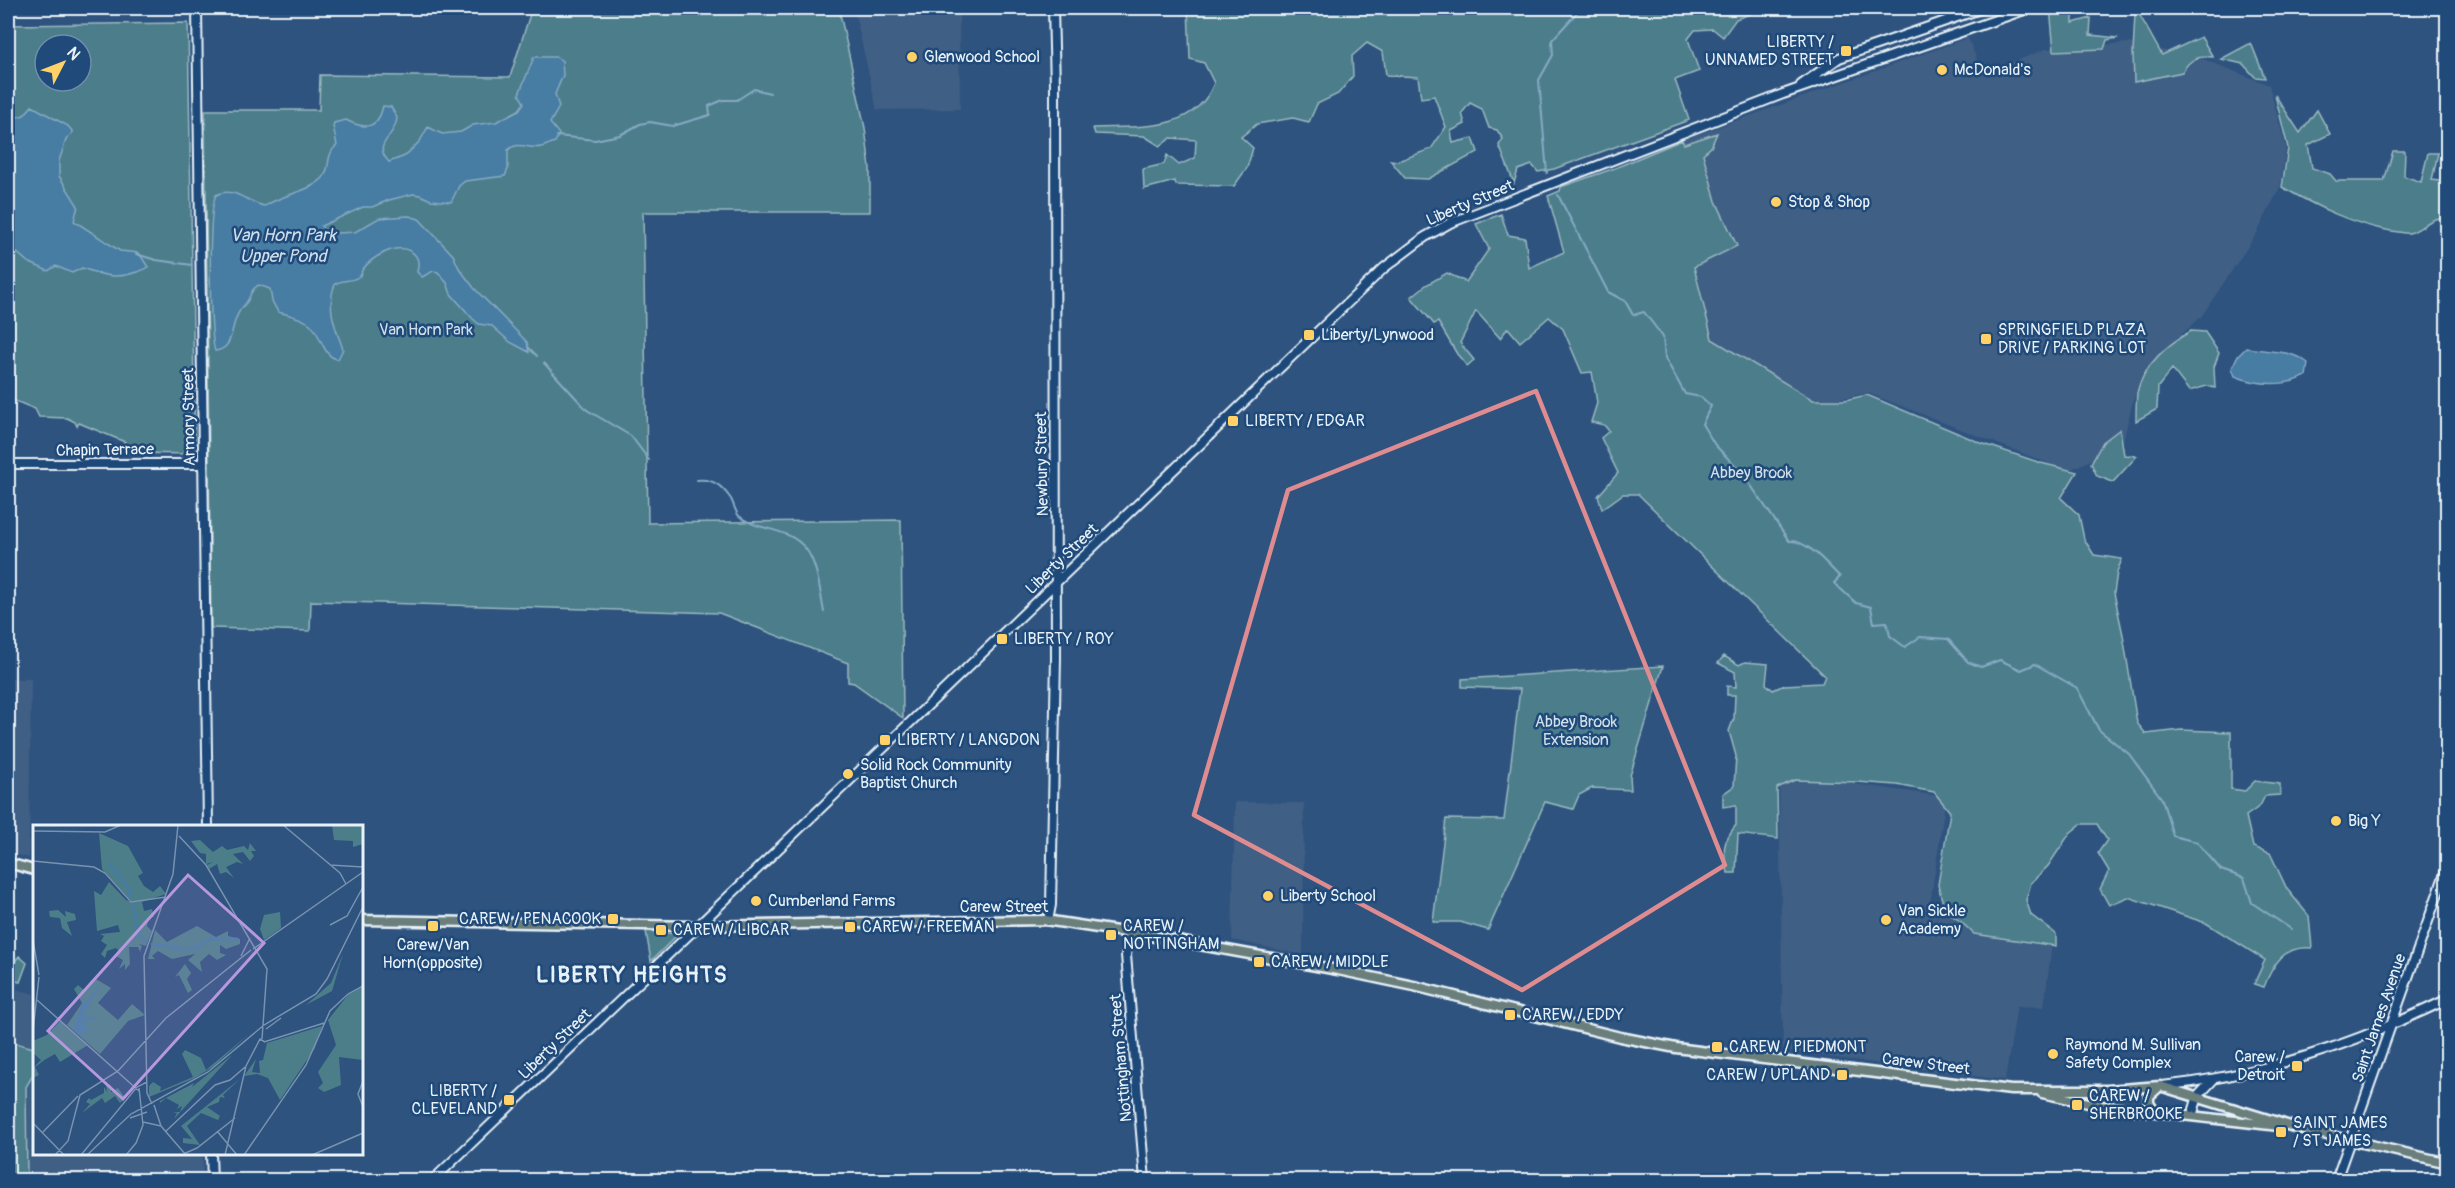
<svg xmlns="http://www.w3.org/2000/svg" width="2455" height="1188" viewBox="0 0 2455 1188" font-family="Pangolin,sans-serif">
<rect width="100%" height="100%" fill="#2e537f"/>
<filter id="ink" filterUnits="userSpaceOnUse"><feTurbulence type="fractalNoise" baseFrequency=".0167" numOctaves="2"/><feDisplacementMap in="SourceGraphic" scale="12" xChannelSelector="R" yChannelSelector="G"/><feConvolveMatrix kernelMatrix="1 2 1 2 8 2 1 2 1" color-interpolation-filters="sRGB"/></filter>
<g filter="url(#ink)">
<path fill="#405e85" d="M959,8L960,109L877,110L854,9Z
M1968,38L1983,74L2046,49L2129,43L2203,59L2269,85L2286,148L2280,187L2257,233L2201,317L2152,361L2133,401L2122,445L2068,471L1868,393L1817,403L1712,339L1694,266L1737,245L1682,140Z
M8,679H31L29,858L8,853Z
M1779,773L1946,797L1929,911L2054,929L2044,1007L2017,1006L2005,1080L1783,1051Z
M1235,802L1304,803L1303,955L1232,940Z
M8,955L24,960L16,989L34,994V1154H203V1180H8Z"/>
<path fill="#4c7e8a" stroke="#9ab8c1" stroke-width="1.5" fill-rule="evenodd" d="M532,8H638L639,10L839,9L865,128L870,168V212H643L648,523L901,520L903,718L854,683L848,682V663L719,613L311,601L310,631L211,628L205,110H319L320,75L510,77Z
M1188,8H1758L1755,12L1736,19L1723,37L1713,29L1695,30L1688,39L1699,71L1675,80L1689,120L1554,169L1538,172L1532,165L1518,170L1514,183L1499,145L1503,139L1497,130L1489,128L1482,109L1470,103L1462,113L1465,124L1451,131L1453,143L1473,138L1478,152L1428,179L1405,178L1390,160L1398,161L1431,149L1446,127L1434,96L1421,98L1418,77L1386,75L1383,52L1367,43L1352,56L1353,76L1338,94L1317,104L1309,122L1293,118L1257,124L1241,137L1253,148L1247,168L1234,186L1176,185L1175,181L1144,189L1143,169L1164,164L1167,155L1179,165L1195,158L1196,140L1171,138L1160,146L1144,136L1095,134L1093,128C1137,126 1195,133 1214,83L1204,63L1190,59Z
M2050,8H2073V23L2091,18L2090,35L2118,38L2107,40L2104,49L2054,51Z
M2138,12L2162,55L2201,37L2213,57C2199,56 2190,58 2182,72L2134,82L2133,53L2135,14Z
M188,23L195,451L194,454L128,453L124,444L125,442L79,423L77,426L75,422L67,418L39,417L35,409L8,398V25ZM45,45H81V81H45Z
M2251,43L2265,78L2255,77L2243,64L2221,59Z
M2275,95L2300,133L2317,110L2330,134L2308,145L2312,168L2330,174L2336,181H2384L2393,151H2405L2404,176L2421,182L2428,153H2438L2432,180L2447,182V220C2432,213 2423,230 2409,233C2404,234 2396,231 2391,231C2352,224 2317,207 2282,187L2288,148Z
M1717,133L1711,147L1703,154L1716,201L1737,246L1694,267L1712,339L1813,400H1845L1867,395L1981,443L2041,463L2077,472L2061,498L2079,515L2084,539L2094,555L2122,559L2117,572L2114,593L2123,635L2137,723L2146,734L2181,730L2231,732V789L2245,791L2255,781L2280,784V795L2265,796L2260,806L2246,816L2253,847L2270,853L2287,889L2309,916L2312,948C2284,945 2273,964 2264,987L2254,984L2265,960L2206,923L2128,897L2109,905L2100,889L2109,871L2098,853L2107,840L2097,824H2081L2070,833L2048,866L2031,883L2026,900L2031,915L2056,934V946L1974,934L1960,921L1945,911L1938,885L1950,812L1934,792L1897,785L1857,782L1795,780L1777,788L1778,839L1738,834L1736,873H1728C1723,850 1721,844 1736,825V805L1723,807V794L1734,786L1736,756L1729,731L1734,718L1735,695H1727V686L1736,687L1735,672L1718,663L1724,656L1739,665L1745,662L1768,664L1766,684L1773,690L1784,685L1822,683L1825,676L1638,494H1623L1602,509L1598,496L1618,473L1601,438L1609,431L1604,425L1591,422L1597,403L1592,372L1582,373L1563,329L1549,317L1520,342L1508,328L1500,338L1476,311L1460,343L1474,360L1467,366L1457,354L1438,322L1434,324L1411,297L1426,285L1447,273L1466,282L1489,249L1476,224L1501,214L1508,235L1525,238L1529,268L1564,252L1548,196L1560,191L1561,187L1615,168L1682,140L1684,144Z
M2191,331L2205,332L2219,353L2214,367L2215,388L2207,386L2189,391L2172,369L2158,387L2157,409L2136,421C2136,412 2136,402 2137,393C2143,365 2168,344 2191,331Z
M2120,429L2124,455L2137,456L2113,482L2097,476L2091,463L2103,442Z
M1663,666L1630,776L1631,790L1592,788L1579,795L1573,809L1545,802L1488,930L1460,922H1433L1446,819L1504,820L1520,689L1462,687V679Z
M646,931L678,934L651,961Z
M19,956L27,963L20,982L8,979V961L12,965Z
M8,1041L34,1048V1073L26,1087L27,1180H8Z"/>
<path fill="#467ba3" stroke="#87aac5" stroke-width="1.5" d="M534,57H556L562,61L563,75L555,94L559,107L550,123L559,134L555,142C551,143 546,146 541,147C529,150 519,140 508,150V169L505,176L465,181L459,186L451,202L431,200L420,195L413,194L389,200L372,207H363L321,226L326,231L338,233L355,232L379,218L409,216L419,219L453,255L459,268L474,288L527,342L529,352L510,342L492,326L479,324L473,319L451,294L447,283L438,272L433,271L422,277L417,272C419,263 419,256 410,251C396,243 372,257 363,269C358,276 366,271 358,277C351,282 343,279 335,284C326,306 335,327 343,349L338,359C323,358 321,333 310,324C301,317 289,315 278,312L272,301L270,289L259,285C252,288 251,294 248,300C245,305 241,308 239,312C230,325 235,349 215,351C209,334 208,209 216,195C233,185 249,204 265,206C282,194 307,193 322,179C332,169 324,156 337,145L333,126L334,123L346,120C365,130 378,129 383,106L391,107L397,118C395,139 371,143 389,162L405,156L420,141L428,127L442,134L461,132L473,125L496,122L519,110L524,103L519,94Z
M32,106L68,126L73,132L66,140L59,161V176L78,206L74,221L120,251L139,253L148,267L145,269C118,280 107,277 82,268L72,273L56,266L48,271L28,262L8,245V120L24,115Z
M2246,348L2286,353L2299,357L2308,363L2306,376C2285,387 2257,385 2235,376L2232,368L2237,357Z"/>
<g fill="none" stroke-linecap="round" stroke-linejoin="round">
<path stroke="#87aac5" stroke-width="2" d="M557,136L595,140L620,135L640,124L650,122L673,126L710,115L709,106L723,100H737L754,89L770,93
M1547,173L1539,80L1553,55L1552,40L1581,8
M1558,195L1608,292L1625,301L1633,315L1644,312L1663,337L1665,358L1685,394L1701,397L1711,406L1702,424L1715,445L1743,474L1789,541C1808,540 1827,564 1840,577L1834,583L1856,603L1871,607L1874,623L1887,622L1890,636L1905,647L1920,637L1948,639L1968,662L1981,667L2000,660L2021,670L2035,664L2077,688L2099,730L2129,754L2162,799L2173,836L2197,842L2221,870L2244,878L2252,903L2291,929
M136,254L156,260L192,265
M528,347L537,356
M544,363L587,410L631,436L649,460
M697,480C713,478 722,486 731,499C734,505 735,511 739,516C758,532 788,526 806,549C818,565 820,592 824,612"/>
<g stroke="#e8f1f8" stroke-width="12">
<path id="secondary" d="M197,8L208,826
M1801,85L1839,58L1983,8
M8,464H203
M1048,921L1051,905L1056,658L1055,86L1053,8
M1130,934L1126,955L1145,1180
M2162,1086C2265,1075 2355,1044 2448,999
M2192,1116L2198,1096L2213,1080
M211,1154L212,1180
M433,1180L1384,268L1425,237L1450,223L1783,94L2030,8
M2336,1180L2448,865"/>
</g>
<g stroke="#e8f1f8" stroke-width="13">
<path id="primary" d="M8,863L34,870
M362,920L699,926L1045,920L1150,936L1338,970L1414,986L1620,1037L1676,1048L2011,1090H2107L2160,1086L2297,1128L2448,1163
M2042,1093L2102,1106L2279,1126
M2155,1112L2149,1103V1096L2160,1086"/>
</g>
<use href="#secondary" stroke="#1f4a7a" stroke-width="8"/>
<use href="#primary" stroke="#6b7f7c" stroke-width="8"/>
</g>
</g>
<path fill="none" stroke="#df8c90" stroke-width="4.5" stroke-linejoin="round" d="M1536,391L1725,865L1522,990L1194,815L1288,490Z"/>
<g fill="#ffd166" stroke="#1f4a7a" stroke-width="2">
<rect x="1840" y="45" width="12" height="12" rx="3"/>
<circle cx="912" cy="57" r="6"/>
<circle cx="1942" cy="70" r="6"/>
<circle cx="1776" cy="202" r="6"/>
<rect x="1303" y="329" width="12" height="12" rx="3"/>
<rect x="1980" y="333" width="12" height="12" rx="3"/>
<rect x="1227" y="415" width="12" height="12" rx="3"/>
<rect x="996" y="633" width="12" height="12" rx="3"/>
<rect x="879" y="734" width="12" height="12" rx="3"/>
<circle cx="848" cy="774" r="6"/>
<circle cx="2336" cy="821" r="6"/>
<circle cx="1268" cy="896" r="6"/>
<circle cx="756" cy="901" r="6"/>
<rect x="607" y="913" width="12" height="12" rx="3"/>
<circle cx="1886" cy="920" r="6"/>
<rect x="427" y="920" width="12" height="12" rx="3"/>
<rect x="844" y="921" width="12" height="12" rx="3"/>
<rect x="655" y="924" width="12" height="12" rx="3"/>
<rect x="1105" y="929" width="12" height="12" rx="3"/>
<rect x="1253" y="956" width="12" height="12" rx="3"/>
<rect x="1504" y="1009" width="12" height="12" rx="3"/>
<rect x="1711" y="1041" width="12" height="12" rx="3"/>
<circle cx="2053" cy="1054" r="6"/>
<rect x="2291" y="1060" width="12" height="12" rx="3"/>
<rect x="1836" y="1069" width="12" height="12" rx="3"/>
<rect x="503" y="1094" width="12" height="12" rx="3"/>
<rect x="2071" y="1099" width="12" height="12" rx="3"/>
<rect x="2275" y="1126" width="12" height="12" rx="3"/>
</g>
<g text-anchor="middle" dominant-baseline="central" stroke-width="5" stroke-linejoin="round" paint-order="stroke">
<g font-size="16" fill="#e8f1f8" stroke="#1f4a7a" text-anchor="start">
<text x="1834" y="42" text-anchor="end">LIBERTY /<tspan x="1834" dy="18">UNNAMED STREET</tspan></text>
<text x="924" y="57">Glenwood School</text>
<text x="1954" y="70">McDonald's</text>
<text x="1788" y="202">Stop &amp; Shop</text>
<text x="1998" y="330">SPRINGFIELD PLAZA<tspan x="1998" dy="18">DRIVE / PARKING LOT</tspan></text>
<text x="1321" y="335">Liberty/Lynwood</text>
<text x="1245" y="421">LIBERTY / EDGAR</text>
<text x="1014" y="639">LIBERTY / ROY</text>
<text x="897" y="740">LIBERTY / LANGDON</text>
<text x="860" y="765">Solid Rock Community<tspan x="860" dy="18">Baptist Church</tspan></text>
<text x="2348" y="821">Big Y</text>
<text x="1280" y="896">Liberty School</text>
<text x="768" y="901">Cumberland Farms</text>
<text x="1898" y="911">Van Sickle<tspan x="1898" dy="18">Academy</tspan></text>
<text x="601" y="919" text-anchor="end">CAREW / PENACOOK</text>
<text x="1123" y="926">CAREW /<tspan x="1123" dy="18">NOTTINGHAM</tspan></text>
<text x="862" y="927">CAREW / FREEMAN</text>
<text x="673" y="930">CAREW / LIBCAR</text>
<text x="433" y="945" text-anchor="middle">Carew/Van<tspan x="433" dy="18">Horn(opposite)</tspan></text>
<text x="1271" y="962">CAREW / MIDDLE</text>
<text x="1522" y="1015">CAREW / EDDY</text>
<text x="2065" y="1045">Raymond M. Sullivan<tspan x="2065" dy="18">Safety Complex</tspan></text>
<text x="1729" y="1047">CAREW / PIEDMONT</text>
<text x="2285" y="1057" text-anchor="end">Carew /<tspan x="2285" dy="18">Detroit</tspan></text>
<text x="1830" y="1075" text-anchor="end">CAREW / UPLAND</text>
<text x="497" y="1091" text-anchor="end">LIBERTY /<tspan x="497" dy="18">CLEVELAND</tspan></text>
<text x="2089" y="1096">CAREW /<tspan x="2089" dy="18">SHERBROOKE</tspan></text>
<text x="2293" y="1123">SAINT JAMES<tspan x="2293" dy="18">/ ST JAMES</tspan></text>
</g>
<g font-size="16" fill="#e8f1f8" stroke="#1f4a7a">
<text transform="translate(1470 203) rotate(-23)">Liberty Street</text>
<text transform="translate(189 417) rotate(-91)">Armory Street</text>
<text transform="translate(105 450) rotate(-1)">Chapin Terrace</text>
<text transform="translate(1042 464) rotate(-91)">Newbury Street</text>
<text transform="translate(1062 559) rotate(-44)">Liberty Street</text>
<text x="1004" y="907">Carew Street</text>
<text transform="translate(2379 1018) rotate(-71)">Saint James Avenue</text>
<text transform="translate(555 1044) rotate(-44)">Liberty Street</text>
<text transform="translate(1121 1058) rotate(-95)">Nottingham Street</text>
<text transform="translate(1926 1064) rotate(7)">Carew Street</text>
</g>
<g font-size="16" fill="#d1e0e8" stroke="#1f4a7a">
<text x="426" y="330">Van Horn Park</text>
<text x="1751" y="473">Abbey Brook</text>
<text x="1576" y="722">Abbey Brook<tspan x="1576" dy="18">Extension</tspan></text>
</g>
<g font-size="18" font-style="italic" fill="#d0dfeb" stroke="#1f4a7a">
<text x="283" y="235">Van Horn Park<tspan x="283" dy="21">Upper Pond</tspan></text>
</g>
<g font-size="22" font-weight="bold" letter-spacing="1.5" fill="#e8f1f8" stroke="#1f4a7a">
<text x="632" y="975">LIBERTY HEIGHTS</text>
</g>
</g>
<g transform="translate(33 825)">
<rect width="330" height="330" fill="#2e537f"/>
<path d="M299,0H330V19L320,22V16L301,15ZM66,8L95,21L110,48L105,51L111,61L120,67L127,61L133,69L109,77L111,86L119,84L121,92H116L114,101L119,106L113,121L106,119L109,121L107,127L105,122H96L97,139L92,145V139L86,144L90,135L83,131L87,127L83,123L74,126L72,133L68,129L74,120L68,116L71,111L67,109L87,107L85,100L64,106L61,66L68,70L76,57L93,75L99,77L69,44ZM167,15L180,27L189,21L194,25L211,21L215,25L217,18L223,26H218L221,31L217,36L210,27L200,29L210,39L204,37L193,42L201,53L193,47L187,49L184,39L176,44L174,40L180,37L173,39V29L167,28L158,16ZM25,85L33,92L32,86L42,89L43,95L34,97L39,111L29,103L27,93L17,92L16,86ZM247,87L248,103L231,115L227,104L231,90ZM164,101L183,112L195,106V111L207,114V119L193,124L187,120V128L193,130L184,135L176,129L167,137L169,147L155,135L162,129L139,134L125,126L119,131L122,134H115L122,105L134,117ZM310,129L299,166L273,180L298,158ZM152,139L158,148L154,154L159,165L155,168L146,150L142,152ZM63,154L78,163L65,178L85,195L99,179L112,190L95,196L67,229L34,200L49,178L41,164L45,160L52,166ZM330,162V235L306,232L308,260L291,267L285,263L290,258L285,247L303,220L295,195L315,170ZM27,196L55,220L27,237L22,229L13,234L2,242L6,250L0,253V243L8,235L0,228V216L14,210ZM289,201L282,223L247,275L235,253L224,249L211,251L223,234L219,247L227,248L226,236L230,235L234,218ZM216,209L181,241L162,253L116,272V261L120,257L128,262L127,266L160,252L149,229L152,225L168,233L173,245ZM199,230L141,294L144,288L140,287H147L149,281L144,284L146,280L133,273L127,278L126,292L127,276L161,258L159,262ZM207,254L190,270L192,273L187,272L186,277L174,282L187,291L185,295L168,288L154,301L167,320L150,318V313L159,314L148,301ZM73,260H78V267L85,263L92,273L87,278L82,271L72,278L69,273L49,288L57,279L53,277L56,273L58,275L71,268V262L74,267Z" fill="#4c7e8a"/>
<path d="M51,174L56,179L48,199L53,192L67,193L54,195L52,201L57,206H48L49,213L40,204Z" fill="#467ba3"/>
<path fill="none" stroke="#467ba3" stroke-width="3" d="M76,38L96,64L97,72M100,78L106,110L114,117M118,119L152,124L165,122L177,114H205M54,180L65,163"/>
<path fill="none" stroke="#7892af" stroke-width="1.5" d="M250,0L307,48L313,59M0,6L72,7L88,0M146,11L173,40L234,144L229,214M0,36L61,42L72,48L98,77L133,72M297,40L330,42M297,100L314,91L330,62M0,115L6,150M220,124L330,47M208,131L217,113M4,175L106,266M233,204L248,193M0,206L6,152M231,217L291,198M330,256L325,269L330,282M119,279L114,268L111,131L140,49L145,0M121,280L128,301L153,330M97,293L114,287M110,297L128,301M0,298L31,330M184,306L204,330M10,307L45,271M132,307L182,260L197,255L212,242M22,330L35,316L47,270L85,246L133,193L218,125M48,330L104,262L114,257M54,330L98,289L175,247L231,200L283,169L294,154L330,82M93,330L103,318L110,300L106,263M148,330L164,323L202,293M192,330L213,241L227,214L232,217M211,330L273,240L297,186L315,169L330,161M279,330L330,308"/>
<path fill="#b798de" fill-opacity="0.15" stroke="#b798de" stroke-width="3" d="M155,50L231,118L90,274L15,206Z"/>
<rect width="330" height="330" fill="none" stroke="#e8f1f8" stroke-width="3"/>
</g>
<rect width="2455" height="1188" fill="none" stroke="#1f4a7a" stroke-width="30"/>
<rect x="15" y="15" width="2425" height="1158" fill="none" stroke="#e8f1f8" stroke-width="2" filter="url(#ink)"/>
<g transform="translate(63 63) rotate(48)"><circle r="28" fill="#1f4a7a" stroke="#6f8dac" stroke-width="1.5"/>
<path d="M0-4.5L10 22L0 15L-10 22Z" fill="#ffd166"/>
<text y="-9" font-size="16" font-weight="bold" text-anchor="middle" fill="#e8f1f8">N</text>
</g>
</svg>
